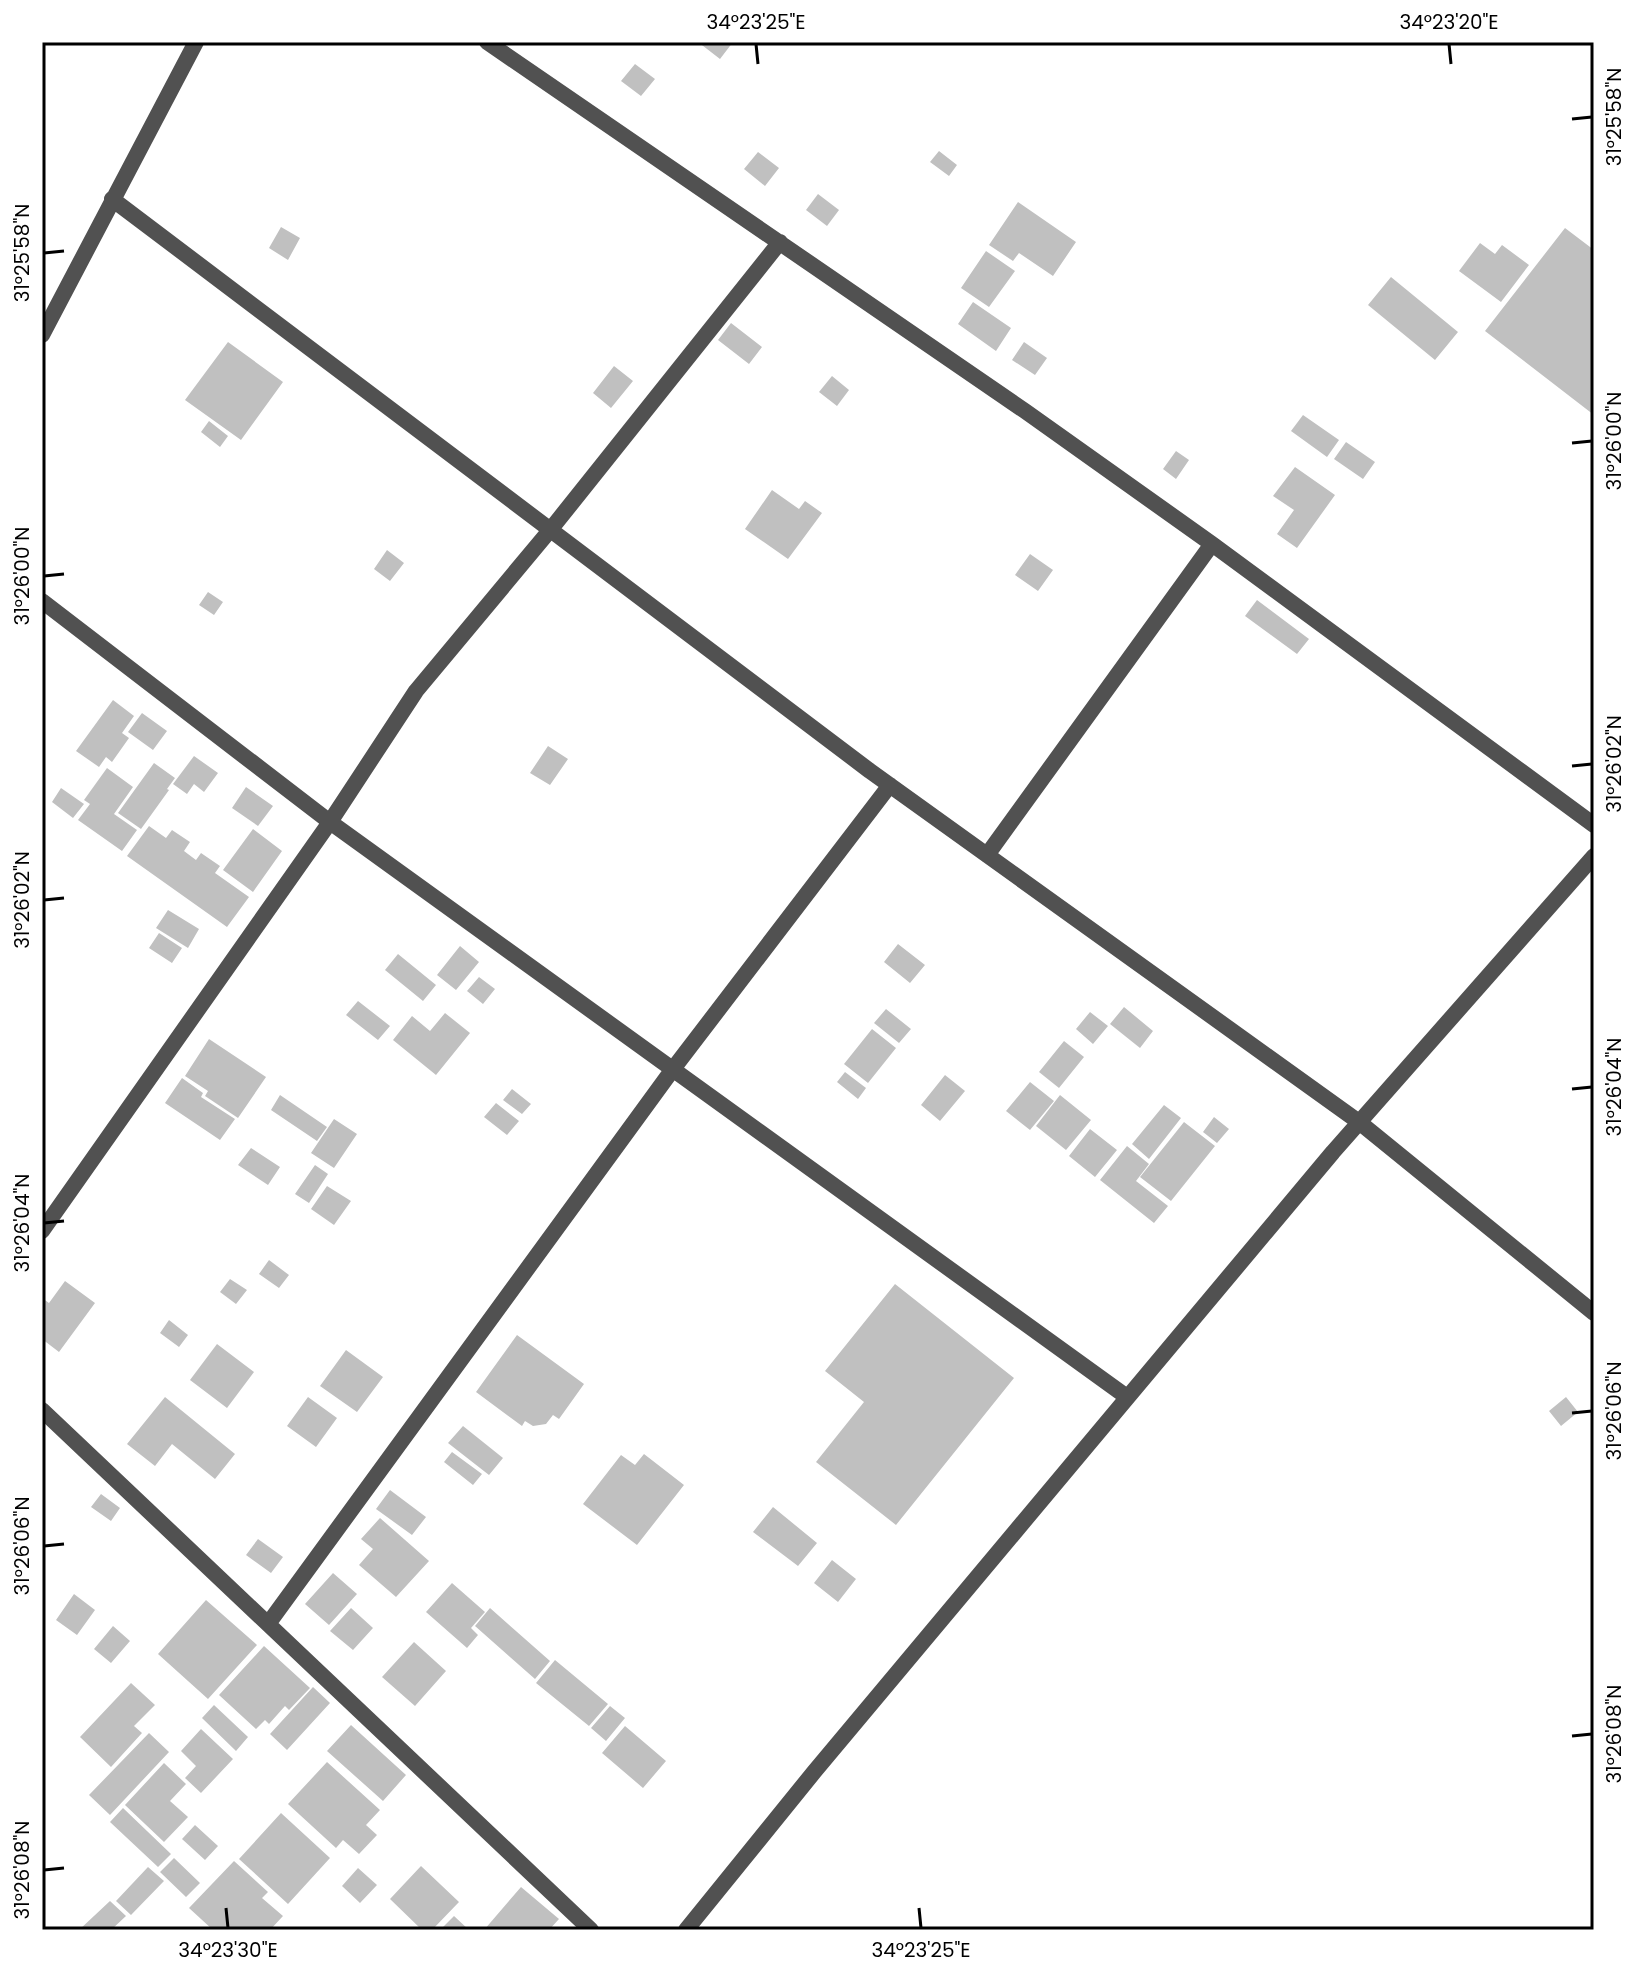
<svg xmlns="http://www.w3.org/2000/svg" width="1636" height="1972" viewBox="0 0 1636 1972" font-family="Poppins,sans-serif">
<rect width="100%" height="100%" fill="#fff"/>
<path fill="#c0c0c0" d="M698,42H733L720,59Z
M635,64L655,79L641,96L621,81Z
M939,151L957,165L949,176L930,162Z
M758,152L779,168L765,186L744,169Z
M818,194L839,210L827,226L806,210Z
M1018,202L1076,242L1053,276L1019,253L1013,261L989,245Z
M281,227L300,238L288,260L269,248Z
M1565,228L1594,250V415L1485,331Z
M1480,243L1495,254L1502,245L1529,265L1501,302L1459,271Z
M986,251L1015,271L989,307L961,288Z
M1391,277L1458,332L1435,360L1368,305Z
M973,302L1011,328L996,351L958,324Z
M731,323L762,347L749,364L718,340Z
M228,342L283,382L241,440L185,400Z
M1024,342L1047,358L1035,375L1012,360Z
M614,366L633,381L611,408L593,393Z
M832,376L849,390L837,406L819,392Z
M1303,415L1339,440L1327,457L1291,431Z
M209,421L228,436L220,447L201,432Z
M1346,442L1375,462L1363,479L1334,459Z
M1176,451L1189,460L1176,479L1163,469Z
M1295,467L1335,495L1297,548L1277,534L1294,510L1273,496Z
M772,490L799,509L805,501L822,513L788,559L745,529Z
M387,550L404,563L390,581L374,569Z
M1030,554L1053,570L1038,591L1015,575Z
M208,592L223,602L214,615L199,605Z
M1257,600L1309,639L1297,654L1245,616Z
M113,700L134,716L122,733L129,738L112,762L106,757L99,767L76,751Z
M142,713L167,731L153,750L128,732Z
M548,746L568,759L550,785L530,773Z
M194,756L218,773L204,792L194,784L187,794L173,784Z
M154,763L175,778L167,789L169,790L141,829L118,813Z
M107,768L133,787L114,814L137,830L122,851L78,820L90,804L84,800Z
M246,787L273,806L258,826L232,808Z
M61,788L84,804L73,818L52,802Z
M149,826L166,838L172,830L190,842L184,851L196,860L201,853L220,866L215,873L249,897L227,927L127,856Z
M253,829L282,851L253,892L223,870Z
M168,910L199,929L188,948L156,928Z
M159,933L182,948L172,963L149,948Z
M898,944L925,965L910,983L884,962Z
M460,946L479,962L456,990L437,975Z
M398,954L436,985L423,1001L385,970Z
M479,977L495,989L483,1004L467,991Z
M358,1001L390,1026L378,1040L346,1015Z
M1124,1007L1153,1031L1140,1048L1110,1024Z
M886,1009L911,1029L899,1043L874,1023Z
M1090,1012L1108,1026L1093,1044L1076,1029Z
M445,1013L470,1033L436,1075L393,1040L412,1016L430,1031Z
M872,1029L896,1048L868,1083L844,1064Z
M209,1039L266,1077L238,1118L205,1096L208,1091L185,1076Z
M1064,1041L1084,1057L1059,1088L1039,1072Z
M845,1072L866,1088L858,1099L837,1082Z
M945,1075L965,1091L940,1121L921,1105Z
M182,1078L203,1093L201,1097L235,1119L220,1140L165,1103Z
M1030,1082L1054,1101L1030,1130L1006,1111Z
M512,1089L531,1104L522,1114L503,1100Z
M280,1095L327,1127L317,1141L271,1110Z
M1060,1095L1091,1120L1066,1150L1036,1126Z
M496,1103L519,1121L507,1135L484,1117Z
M1164,1105L1181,1118L1149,1159L1132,1144Z
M1214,1117L1229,1129L1217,1143L1203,1132Z
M334,1119L357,1134L334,1168L311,1153Z
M1184,1122L1215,1146L1171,1201L1140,1177Z
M1090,1129L1117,1150L1095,1177L1069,1156Z
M1127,1146L1149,1164L1136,1181L1168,1206L1154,1223L1100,1180Z
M251,1148L280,1167L268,1185L238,1165Z
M315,1165L328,1174L309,1203L295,1194Z
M327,1186L351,1201L334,1225L311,1209Z
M269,1260L289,1275L279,1288L259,1274Z
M230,1279L247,1290L236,1304L220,1292Z
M65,1281L95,1303L59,1352L42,1339V1298L49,1303Z
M895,1284L1014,1378L896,1525L816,1462L864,1402L825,1371Z
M169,1320L188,1335L179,1347L160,1333Z
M517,1335L584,1384L559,1419L553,1415L546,1424L533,1426L525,1421L522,1426L476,1392Z
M217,1344L254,1372L227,1408L190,1380Z
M346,1350L383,1377L357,1412L320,1386Z
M165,1397L235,1454L215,1479L172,1444L155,1466L127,1444Z
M308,1397L337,1418L316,1447L287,1426Z
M1566,1397L1578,1412L1561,1426L1549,1411Z
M463,1426L503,1458L489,1475L448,1443Z
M452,1452L482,1474L473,1485L444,1462Z
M644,1454L684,1485L637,1545L583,1504L621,1455L635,1465Z
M390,1490L426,1517L412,1535L376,1509Z
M101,1494L120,1508L111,1521L91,1507Z
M773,1507L817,1543L798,1566L753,1532Z
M380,1518L429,1561L396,1597L359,1565L373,1549L361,1539Z
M258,1539L283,1557L271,1573L246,1555Z
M832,1560L856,1579L838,1602L814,1583Z
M333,1573L357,1594L329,1625L305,1604Z
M452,1583L485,1612L471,1628L478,1635L467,1648L426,1612Z
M74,1594L95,1610L77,1635L56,1620Z
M206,1600L257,1645L208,1699L158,1654Z
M351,1608L373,1628L353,1650L330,1631Z
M490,1608L550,1661L535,1679L475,1626Z
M113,1626L130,1641L111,1663L94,1649Z
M414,1642L446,1671L415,1706L382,1677Z
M264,1646L310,1688L289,1710L285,1706L269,1724L265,1720L256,1729L219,1695Z
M555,1660L608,1704L589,1726L536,1683Z
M131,1683L155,1705L134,1726L142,1733L111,1767L80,1737Z
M313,1687L330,1703L287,1750L270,1734Z
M214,1705L248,1737L236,1751L202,1718Z
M610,1706L625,1718L606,1741L591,1728Z
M351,1725L406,1775L383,1801L327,1751Z
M625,1726L666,1761L643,1788L602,1753Z
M201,1729L233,1759L201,1793L185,1778L196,1766L181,1751Z
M149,1733L169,1752L110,1815L89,1795Z
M327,1762L380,1810L366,1825L377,1835L359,1854L343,1840L336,1848L288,1804Z
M164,1763L186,1784L170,1801L188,1817L164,1842L125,1805Z
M123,1808L171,1854L158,1867L110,1822Z
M281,1813L330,1858L288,1904L239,1859Z
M195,1825L218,1846L205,1860L182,1839Z
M174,1858L200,1883L186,1897L160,1872Z
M234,1861L268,1892L262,1898L283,1916L270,1930H213L189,1908Z
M421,1866L459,1902L432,1930H422L390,1899Z
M148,1867L164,1881L131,1915L116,1901Z
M358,1868L377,1885L360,1903L342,1886Z
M521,1887L559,1919L549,1930H484Z
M110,1901L126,1916L111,1930H79Z
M454,1916L469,1930H440Z"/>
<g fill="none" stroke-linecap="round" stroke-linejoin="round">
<path stroke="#515151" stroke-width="16" d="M487,42L1025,411L1212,544L1594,825
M112,199L870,771L1359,1122L1594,1313
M42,335L196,42
M42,601L330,822L1127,1397
M987,855L1212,544
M42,1231L330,822L416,691L551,529L780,242
M42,1410L591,1930
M268,1624L673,1069L890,785
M686,1930L814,1772L1333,1152L1594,856"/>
</g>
<path fill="none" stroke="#000" stroke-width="3" d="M756,44L758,64M1449,44L1451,64M1572,119L1592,117M44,253L64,251M1572,443L1592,441M44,576L64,574M1572,766L1592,764M44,900L64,898M1572,1089L1592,1087M44,1223L64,1221M1572,1413L1592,1411M44,1546L64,1544M1572,1736L1592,1734M44,1870L64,1868M226,1908L228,1928M919,1908L921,1928"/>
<rect width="1636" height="1972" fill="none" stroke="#ffffff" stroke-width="88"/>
<rect x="44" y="44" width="1548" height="1884" fill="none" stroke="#000" stroke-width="3"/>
<g font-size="20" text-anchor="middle" fill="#000">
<text x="756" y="29">34°23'25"E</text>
<text x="1449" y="29">34°23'20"E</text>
<text transform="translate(1614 117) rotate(-90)" y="7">31°25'58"N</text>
<text transform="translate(22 253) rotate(-90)" y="7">31°25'58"N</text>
<text transform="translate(1614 441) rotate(-90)" y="7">31°26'00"N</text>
<text transform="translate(22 576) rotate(-90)" y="7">31°26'00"N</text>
<text transform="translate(1614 764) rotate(-90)" y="7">31°26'02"N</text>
<text transform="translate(22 900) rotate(-90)" y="7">31°26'02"N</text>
<text transform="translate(1614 1087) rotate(-90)" y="7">31°26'04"N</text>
<text transform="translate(22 1223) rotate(-90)" y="7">31°26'04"N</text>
<text transform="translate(1614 1411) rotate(-90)" y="7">31°26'06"N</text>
<text transform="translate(22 1546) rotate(-90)" y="7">31°26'06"N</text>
<text transform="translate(1614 1734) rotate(-90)" y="7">31°26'08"N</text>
<text transform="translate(22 1870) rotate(-90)" y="7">31°26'08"N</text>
<text x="228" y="1957">34°23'30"E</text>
<text x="921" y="1957">34°23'25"E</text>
</g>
</svg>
